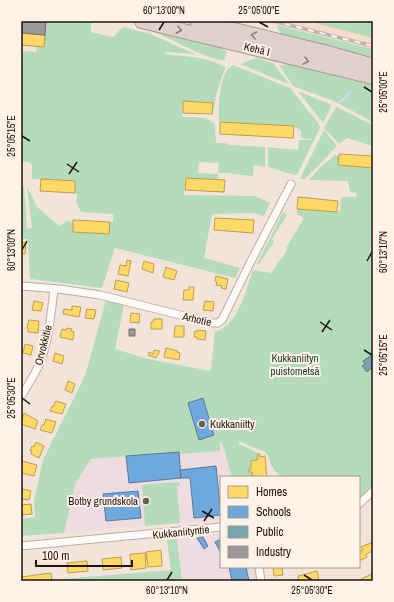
<svg xmlns="http://www.w3.org/2000/svg" width="394" height="602" viewBox="0 0 394 602" font-family="'Archivo Narrow',sans-serif">
<rect width="100%" height="100%" fill="#f2e4da"/>
<path fill="#f8dcc9" d="M260,21H307L373,38V49Z"/>
<path fill="#eedce0" d="M211,397L234,477H221V519L64,533L75,484L91,459Z
M221,534V567H255L258,581H182L177,539Z"/>
<path fill="#b4dcba" d="M46,21H85L91,23V32L113,37L123,27L150,34L195,54L166,52L165,54C186,57 206,56 225,67V69L216,95L213,114H212L213,103L183,101L182,117C194,117 206,116 215,124L216,143H225L230,145L265,147V167L254,165L253,176L232,174V173H218L219,163L199,162L198,173L218,174V180L185,178L184,195L255,196L270,203L264,216L254,213L212,214L204,258L240,268L235,278L115,248L102,288L30,279L28,239H21V185L24,186L27,229L32,228L27,187L33,198L36,206L59,226L67,221L73,222V232L109,234L110,222H113V214L81,212L76,202L77,194L75,193V181L32,179V165L29,162H21V51L36,52L37,46L44,47Z
M307,21H373V38Z
M276,25L373,49V59L281,34Z
M156,29L217,46L227,52L224,60C212,61 168,38 155,32Z
M256,58L273,63L289,84L240,64Z
M285,63L373,85V122L334,101L293,86L279,65H284Z
M233,65L290,88L319,124L320,128L297,175H294L268,167V147L298,150L299,140H311L312,138L305,139L301,137V131L294,126L220,122L219,120C219,106 218,73 233,65Z
M298,91L332,105L323,123Z
M336,107L373,125V146L347,138L339,144L324,128Z
M324,130L336,145V147L305,179H300Z
M335,155L339,156L338,165L373,168V487L365,497L359,501V477H280L271,465L268,455L265,452L239,441V444L260,454L258,455L257,460L251,461V469H249V472H252V476H258V477H232L222,442H220V451L180,454L179,452L91,459L75,484L64,533L21,536V519L35,517L34,501L43,460L85,376L106,300L124,305L115,349L148,359L211,371L215,332C239,324 245,292 253,270L271,273L288,249L286,248L304,218L297,214V209L337,212L340,211L341,197H356L357,193L350,192L348,181L309,180L321,167Z
M283,212L287,215L272,239L274,242L259,264H257Z
M179,482L180,486H177L180,523L145,526L142,485Z
M177,539L182,581H61L62,579L171,570L167,540Z"/>
<path fill="#ffd966" stroke="#bc9e4b" d="M21,33L45,35L44,47L21,45Z
M183,101L213,103L212,114L183,113Z
M220,122L294,126L293,138L220,134Z
M339,154L373,156V168L338,165Z
M186,178L225,180L224,192L185,190Z
M41,179L75,181V193L40,191Z
M298,197L338,201L337,212L297,209Z
M215,218L254,220L253,233L214,230Z
M73,220L110,222L109,234L73,232Z
M21,242L26,243L25,254H21Z
M127,260L131,261L128,276L118,274L120,265L126,266Z
M144,261L154,264L153,273L142,269Z
M166,267L177,271L174,280L163,277Z
M216,276L228,279L226,289L221,288L222,286L216,285L217,282L215,281Z
M116,280L129,283L127,292L114,289Z
M189,287H194L193,300H183L184,290H189Z
M34,301L43,303L41,311L32,310Z
M205,301L214,302L213,311L203,310Z
M72,306L81,307L79,317L63,314L64,309L72,310Z
M87,309L96,310L94,319L85,318Z
M131,313L140,314L139,323L130,322Z
M154,319H162V329H151V322H153Z
M29,320L39,321L38,333L28,332V328H27Z
M175,326H184V337H174Z
M67,328L72,329L71,331L74,332L73,340L60,337L62,329L66,330Z
M198,330L206,331L205,340L197,339V337H194L195,331H198Z
M25,344L33,346L31,355L23,353Z
M166,348L178,351L177,352L180,353L179,360L164,357Z
M154,350L160,351L156,358L148,355L149,352L153,354Z
M55,353L64,356L62,364L53,361Z
M68,381L75,384L72,393L65,390Z
M56,401L66,404L62,414L50,411L52,406L53,407Z
M24,413L38,421L35,429L21,424Z
M46,419L56,422L52,433L40,430L42,425H44Z
M36,442L44,446L39,458L31,454L32,451H30L32,446L34,447Z
M258,454H260V457L265,456L267,477L252,476V472H249V469H251V461L257,460Z
M22,461L37,465L34,476L21,473Z
M23,489L31,491L29,500L21,499Z
M31,504L32,514L23,515L22,511H21V505Z
M373,542V551L366,554L367,557L359,561V552L363,550L361,547Z
M161,550L162,566L148,567L146,552Z
M145,553L146,568L131,570L130,554Z
M121,557L122,568L103,570L102,559Z
M87,561L88,571L68,573L67,563Z
M273,567H282L283,575L274,576Z
M317,571L319,579L310,581H291L299,579L298,576Z
M51,573L52,581H22L21,577Z
M372,574L373,581H362L361,579Z"/>
<path fill="#6fa8dc" stroke="#577c9e" d="M203,398L214,435L199,440L188,403Z
M179,452L181,478L129,483L126,456Z
M216,466L221,515L194,518L190,478H181L180,470Z
M138,491L141,518L106,521L103,494Z
M203,537L208,546L204,549L197,538Z
M221,539V553L215,542Z
M229,567H246L249,581H232Z"/>
<path fill="#76a5af" stroke="#5c7a7e" d="M373,354V367L367,372L362,366L365,364L363,361Z"/>
<path fill="#999" stroke="#75716f" d="M21,21H46L45,35L21,33Z
M129,329H135V336H129Z"/>
<g fill="none" stroke-linecap="round" stroke-linejoin="round">
<path stroke="#c8d6f2" stroke-width="2" d="M340,102L351,91"/>
<g stroke="#baaea6" stroke-width="9">
<path id="street" d="M21,286L59,289L100,295L212,323H218L222,320L249,265L291,184
M21,397C27,386 34,376 39,365C49,341 51,314 54,289
M359,504L373,491
M21,546L221,527
M259,567L261,581"/>
</g>
<g stroke="#af9a94" stroke-width="16">
<path id="highway" d="M142,21L373,77
M197,21L328,53L373,66"/>
</g>
<use href="#street" stroke="#fdfbf9" stroke-width="7"/>
<use href="#highway" stroke="#e1d1ce" stroke-width="14"/>
<g stroke="#b9b5b3" stroke-width="3.5">
<path id="rail" d="M273,21L373,46"/>
</g>
<use href="#rail" stroke="#fff2e9" stroke-width="2" stroke-dasharray="6" stroke-linecap="butt"/>
</g>
<defs><path id="oneway-chevron" d="M-2-3.5L2.5 0L-2 3.5" fill="none" stroke-width="1.6" stroke-linecap="round" stroke-linejoin="round"/></defs>
<g stroke="#8a7c77">
<use href="#oneway-chevron" transform="translate(179 30) rotate(14)"/>
<use href="#oneway-chevron" transform="translate(254 35) rotate(-166)"/>
<use href="#oneway-chevron" transform="translate(306 61) rotate(14)"/>
</g>
<path fill="none" stroke="#20150d" stroke-width="1.5" d="M259,22L268,27M159,30L164,22M364,87L372,92M22,136L30,141M67,164L79,172M69,174L77,162M22,250L27,241M367,261L372,252M320,322L332,330M322,332L330,320M364,350L372,355M22,398L30,404M202,511L214,518M204,521L212,509M304,575L312,580M167,580L172,572"/>
<g fill="#6a5d55" stroke="#fff2e9" stroke-width="1.5">
<circle cx="202" cy="424" r="4"/>
<circle cx="146" cy="501" r="4"/>
</g>
<g text-anchor="middle" dominant-baseline="central" stroke-width="4" stroke-linejoin="round" paint-order="stroke">
<g font-size="11" fill="#20150d" stroke="#fff2e9">
<text transform="translate(257 49) rotate(14)">Kehä I</text>
<text transform="translate(197 319) rotate(13)">Arhotie</text>
<text transform="translate(43 345) rotate(-76)">Orvokkitie</text>
<text transform="translate(181 532) rotate(-6)">Kukkaniityntie</text>
</g>
<g font-size="11" fill="#183d27" stroke="#fff2e9">
<text x="295" y="358">Kukkaniityn<tspan x="295" dy="13">puistometsä</tspan></text>
</g>
<g font-size="11" fill="#20150d" stroke="#fff2e9" text-anchor="start">
<text x="210" y="424">Kukkaniitty</text>
<text x="138" y="501" text-anchor="end">Botby grundskola</text>
</g>
</g>
<rect width="394" height="602" fill="none" stroke="#fff2e9" stroke-width="44"/>
<rect x="220" y="476" width="140" height="92" fill="#fff2e9" stroke="#a69a91"/>
<rect x="228" y="486" width="20" height="12" fill="#ffd966" stroke="#a69a91"/>
<text x="256" y="496" font-size="12" fill="#20150d">Homes</text>
<rect x="228" y="506" width="20" height="12" fill="#6fa8dc" stroke="#a69a91"/>
<text x="256" y="516" font-size="12" fill="#20150d">Schools</text>
<rect x="228" y="526" width="20" height="12" fill="#76a5af" stroke="#a69a91"/>
<text x="256" y="536" font-size="12" fill="#20150d">Public</text>
<rect x="228" y="546" width="20" height="12" fill="#999999" stroke="#a69a91"/>
<text x="256" y="556" font-size="12" fill="#20150d">Industry</text>
<path d="M36 560v6h96v-6" fill="none" stroke="#20150d" stroke-width="2"/>
<text x="42" y="560" font-size="12" fill="#20150d" stroke="#fff2e9" stroke-width="3" paint-order="stroke">100 m</text>
<rect x="22" y="22" width="350" height="558" fill="none" stroke="#20150d" stroke-width="1.5"/>
<g font-size="10" text-anchor="middle" fill="#20150d">
<text x="164" y="14">60°13'00"N</text>
<text x="259" y="14">25°05'00"E</text>
<text transform="translate(383 92) rotate(-90)" y="4">25°05'00"E</text>
<text transform="translate(11 136) rotate(-90)" y="4">25°05'15"E</text>
<text transform="translate(11 250) rotate(-90)" y="4">60°13'00"N</text>
<text transform="translate(383 252) rotate(-90)" y="4">60°13'10"N</text>
<text transform="translate(383 355) rotate(-90)" y="4">25°05'15"E</text>
<text transform="translate(11 398) rotate(-90)" y="4">25°05'30"E</text>
<text x="167" y="594">60°13'10"N</text>
<text x="312" y="594">25°05'30"E</text>
</g>
</svg>
